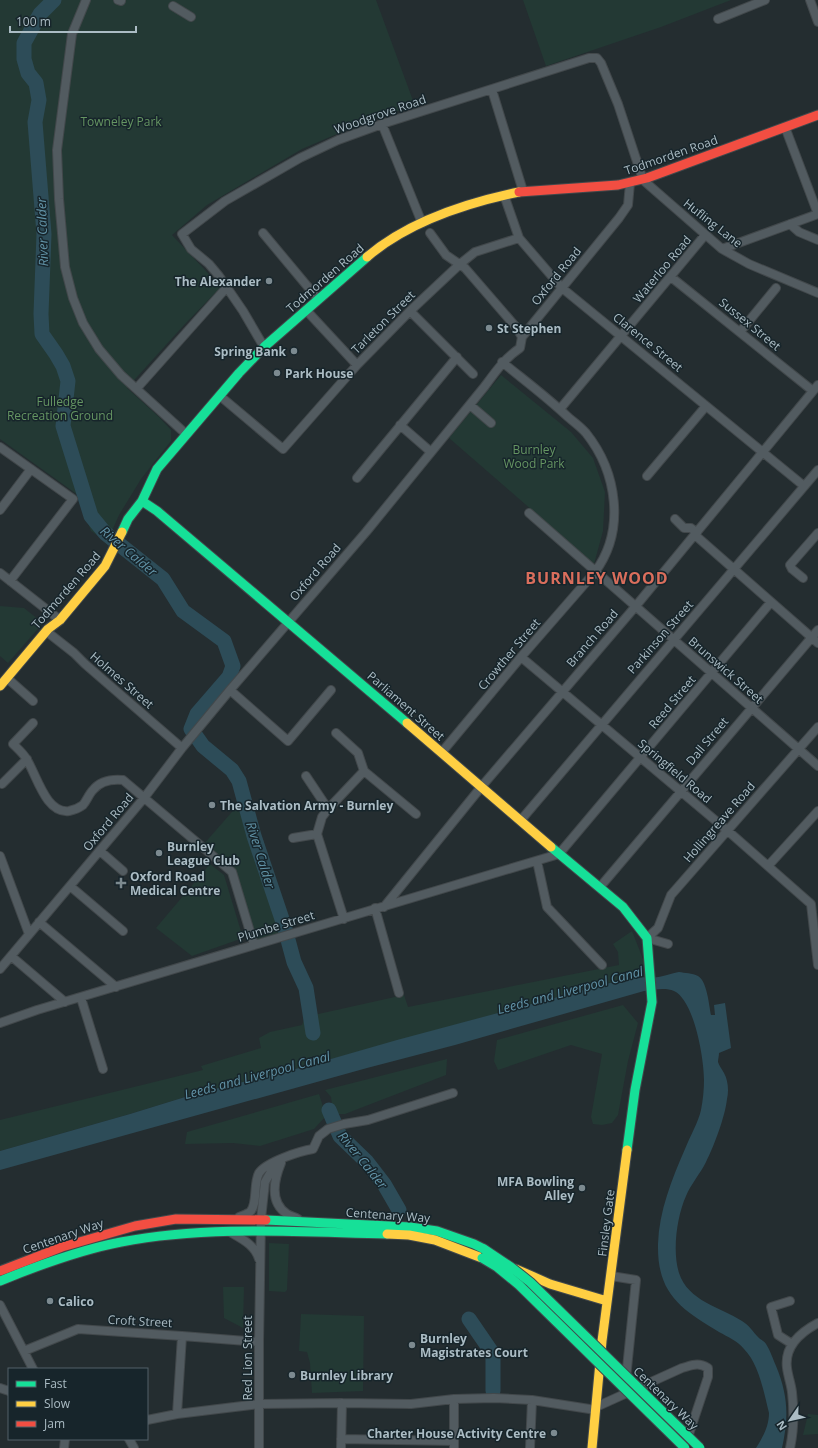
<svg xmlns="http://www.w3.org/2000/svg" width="818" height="1448" viewBox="0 0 818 1448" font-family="'Open Sans',sans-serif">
<rect width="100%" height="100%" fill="#242d30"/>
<path fill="#233934" d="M0,0H376L415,106L374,118L302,149L207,205L172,235L221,287L184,325L127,388L159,417L171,430V441L141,479L119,515L107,542L91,531L78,495L0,439Z
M523,0H731L661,27L546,66Z
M501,375L571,432L593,458L605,492L603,531L594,564L449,438Z
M0,606L24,608L43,623L8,663L0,656Z
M238,805L282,934L255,942L233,871L203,845Z
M210,864L224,875L243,938L192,956L156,928Z
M632,931L643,959L645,977L636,976L589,988L303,1067L198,1093L130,1114L0,1151V1120L203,1070L201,1066L261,1048L259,1038L270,1032L302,1025L305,1017L404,995L408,1007L619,965L618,952L613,944Z
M623,1005L638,1023L628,1061L618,1115L612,1123L602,1125L593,1124L591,1117L602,1054L571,1045L498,1070L494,1061L497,1040Z
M447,1059L446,1075L345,1114H333L331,1097L325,1090Z
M319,1094L326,1116L314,1129L260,1146L233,1143L185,1144L187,1132Z
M269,1243L289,1244L287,1290L285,1292L269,1291Z
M223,1287H244L243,1328L224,1318Z
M301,1314L364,1316L363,1391L312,1393L310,1363L307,1352L299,1351Z
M808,1414L818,1415V1434L803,1435Z"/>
<path fill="#2d4c58" d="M679,972C685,973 692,973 698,976C707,981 709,1005 711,1015H715L714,1005L725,1003L731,1048L719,1053C719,1056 718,1059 718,1062C719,1066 722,1069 724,1073C728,1080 729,1091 727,1099C725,1117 714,1146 706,1162C700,1174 691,1184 686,1196C677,1216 672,1251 679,1273C688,1301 720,1307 742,1321C749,1325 753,1332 759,1338C761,1340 764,1341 766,1344C770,1350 773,1359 776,1366C788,1395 789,1417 782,1448H756C763,1437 769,1426 769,1413C764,1393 759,1364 744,1349C738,1341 728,1337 719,1332C681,1309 657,1294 658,1244C659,1211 672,1179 685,1149C690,1136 698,1123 701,1110C703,1100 704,1089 704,1080C704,1058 694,1000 674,991C665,987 653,990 644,991L455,1045L367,1068L0,1170V1151L130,1114L198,1093L303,1067L397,1040L636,976C645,978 655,978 663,976C669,975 672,973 679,972Z"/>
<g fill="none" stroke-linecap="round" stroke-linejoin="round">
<path stroke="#2d4c58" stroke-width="15" d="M54,0L40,14L24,43V59L28,73L36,83L39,100L35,122L44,234L41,314L42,334L56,354L63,366L68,381L63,426L91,516L105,533L163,579L183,611L224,641L233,666L229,677L197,714L191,729L203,746L232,770L239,781L254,836L284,925L294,962L306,988L313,1033
M329,1110L340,1136L367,1162L384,1184L399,1210
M469,1319L493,1354V1391"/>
<g stroke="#42484b" stroke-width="10">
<path id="street" d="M86,0L72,34L57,150L59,199L65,267L73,298L83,323L99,349L121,375L186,434
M118,0L121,1
M810,0L818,22
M173,6L191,17
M718,19L765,0
M492,90L523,191
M382,124L422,223
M785,127L818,214
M504,195L519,238L562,288L804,486
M790,224L799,232L818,240
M263,233L318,299
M430,233L446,255L465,268L516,327L522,337
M722,249L818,214
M671,277L813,391
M306,310L357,365
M410,311L473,374
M740,332L776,288
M264,347L243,311L219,276L209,264L191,249L182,234L225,201L300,158L338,140L382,124L589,58H597L601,63L618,104L643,180L722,249L749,264L818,293
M137,388L227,287
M220,396L283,449L357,365L410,311L460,264L475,252L519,238
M470,405L491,423
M560,409L705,235
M400,425L431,452
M0,447L73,499L10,581
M647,476L706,406
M357,478L457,357
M0,510L31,469
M529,513L818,766
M675,519L684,528H691L697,533
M695,535L818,643
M0,573L60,620
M803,578L792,569L790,565L818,533
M46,631L74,653L85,664L182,748
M521,657L728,831L811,904L818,965
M7,678L33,701
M230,690L288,741L331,690
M33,723L13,744C18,749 24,754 27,760C37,776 46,814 69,811C74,810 79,808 83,805C87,800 89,794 93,790C101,780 112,779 123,780L232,872L254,945
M336,733L358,753L364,771L416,814
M442,752L521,657L595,572C626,530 617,472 586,433C581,427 574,422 568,417C547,397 524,380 502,362
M306,776L328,809L322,817L317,834L344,919
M2,784L27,759
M328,809L364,771
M521,820L818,470
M293,838L317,834
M100,851L123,871
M0,856L29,934
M537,861L547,907L602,965
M768,866L818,811
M70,886L123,931
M600,887L818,630
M384,907L482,786L635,607L818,385
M375,908L399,993
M39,922L116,987
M647,938L658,928L671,895L818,727
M647,938L668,944
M11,956L65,1002
M0,969L144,798L182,748L230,690L366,532L485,386C496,371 505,358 520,348L522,337L619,218L628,205L630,183
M81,998L103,1069
M0,1023L37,1010L559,854L771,602
M281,1163C274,1180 269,1202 287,1214C290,1216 295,1217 298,1219
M239,1217C242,1216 247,1214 250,1212C258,1204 253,1184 259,1173C266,1162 300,1151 313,1149L319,1136L328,1129L344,1124L368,1120L453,1093
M230,1232C242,1239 255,1245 259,1259
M611,1276L636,1280L626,1378
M790,1301L771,1307L778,1335L792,1344
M0,1305L33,1369
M24,1351L78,1329L182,1336L259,1342
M0,1388L9,1391
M596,1407L682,1368C693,1365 698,1362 708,1368V1377L687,1440
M177,1414L182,1336
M147,1420L177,1414L259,1404L342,1403L411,1404L454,1399L494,1398L532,1400L596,1410
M129,1439L134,1448
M341,1439L454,1441
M64,1448L65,1439
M259,1448V1342L261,1219L265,1182L272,1170L282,1159
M341,1448L342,1403
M454,1448V1399
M530,1448L532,1400
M790,1448C794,1430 794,1410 792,1392C791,1384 788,1376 787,1368C784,1346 801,1332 818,1323"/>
</g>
<g stroke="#42484b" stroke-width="11">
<path id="fast" d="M142,501L157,511L407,723
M122,532L128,519L142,501L157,469L239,373L264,347L367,257
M551,847L623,907L647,938L652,1002L635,1090L627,1150
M266,1220L410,1227L437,1231L474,1244L484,1249
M0,1281C39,1265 79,1250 121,1242C208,1225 299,1232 387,1234"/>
</g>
<g stroke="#42484b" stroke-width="11">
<path id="slow" d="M367,257C409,221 466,203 519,192
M0,686L48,629L60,620L105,566L122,532
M407,723L551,847
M387,1234L409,1235L435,1240L482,1258
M516,1269L550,1284L607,1301
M592,1448L602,1341L627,1150"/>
</g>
<g stroke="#42484b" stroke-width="11">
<path id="jam" d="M519,192L618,185L647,178L818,115
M0,1271L62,1247L135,1226L176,1219L266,1220"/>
</g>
<use href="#street" stroke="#525b60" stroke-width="8"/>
<use href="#fast" stroke="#16e098" stroke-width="9"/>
<use href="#slow" stroke="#ffcf43" stroke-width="9"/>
<use href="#jam" stroke="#f24e42" stroke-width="9"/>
<g stroke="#41494d" stroke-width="11" stroke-linecap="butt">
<path id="fast-bridge" d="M484,1249L511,1267L530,1282L700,1448
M482,1258L497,1267L519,1285L685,1448"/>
</g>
<use href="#fast-bridge" stroke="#16e098" stroke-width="9"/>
</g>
<g fill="#7c8a90" stroke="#17252b" stroke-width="1.5">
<circle cx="269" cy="281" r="4"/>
<circle cx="489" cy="328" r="4"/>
<circle cx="294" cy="351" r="4"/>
<circle cx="277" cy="373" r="4"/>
<circle cx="212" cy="805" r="4"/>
<circle cx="159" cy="853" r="4"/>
<path d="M119 877h4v4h4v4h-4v4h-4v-4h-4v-4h4z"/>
<circle cx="582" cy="1188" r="4"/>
<circle cx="50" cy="1301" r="4"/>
<circle cx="412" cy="1345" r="4"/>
<circle cx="292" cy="1375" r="4"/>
<circle cx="554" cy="1433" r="4"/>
</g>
<g text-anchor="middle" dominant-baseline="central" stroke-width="3" stroke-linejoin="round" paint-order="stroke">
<g font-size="12" fill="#abbcc4" stroke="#17252b">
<text transform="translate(380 114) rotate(-19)">Woodgrove Road</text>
<text transform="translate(671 155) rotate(-19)">Todmorden Road</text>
<text transform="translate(713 223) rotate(38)">Hufling Lane</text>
<text transform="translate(662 269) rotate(-50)">Waterloo Road</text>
<text transform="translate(556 276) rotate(-51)">Oxford Road</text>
<text transform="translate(325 278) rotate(-41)">Todmorden Road</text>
<text transform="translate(383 322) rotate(-45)">Tarleton Street</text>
<text transform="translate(750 324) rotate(39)">Sussex Street</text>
<text transform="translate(648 342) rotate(39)">Clarence Street</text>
<text transform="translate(315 572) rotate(-49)">Oxford Road</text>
<text transform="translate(66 590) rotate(-49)">Todmorden Road</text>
<text transform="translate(660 637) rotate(-49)">Parkinson Street</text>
<text transform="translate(592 638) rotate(-49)">Branch Road</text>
<text transform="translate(509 654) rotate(-50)">Crowther Street</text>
<text transform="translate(726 670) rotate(41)">Brunswick Street</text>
<text transform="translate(122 680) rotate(41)">Holmes Street</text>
<text transform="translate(672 702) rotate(-50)">Reed Street</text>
<text transform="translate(406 706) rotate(41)">Parliament Street</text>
<text transform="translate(707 741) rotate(-50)">Dall Street</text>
<text transform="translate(675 771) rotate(40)">Springfield Road</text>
<text transform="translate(108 822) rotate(-50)">Oxford Road</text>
<text transform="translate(719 822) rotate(-49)">Hollingreave Road</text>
<text transform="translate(276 926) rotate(-17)">Plumbe Street</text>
<text transform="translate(388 1215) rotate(4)">Centenary Way</text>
<text transform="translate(606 1223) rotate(-83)">Finsley Gate</text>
<text transform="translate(63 1236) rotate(-19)">Centenary Way</text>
<text transform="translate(140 1321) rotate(3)">Croft Street</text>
<text transform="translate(247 1358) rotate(-90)">Red Lion Street</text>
<text transform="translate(666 1398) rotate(44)">Centenary Way</text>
</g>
<g font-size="12" fill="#659562" stroke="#17252b">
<text x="121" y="121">Towneley Park</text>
<text x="60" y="401">Fulledge<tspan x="60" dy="14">Recreation Ground</tspan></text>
<text x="534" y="449">Burnley<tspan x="534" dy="14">Wood Park</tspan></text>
</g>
<g font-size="12" font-weight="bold" fill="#abbcc4" stroke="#17252b" text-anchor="start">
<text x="261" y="281" text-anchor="end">The Alexander</text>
<text x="497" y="328">St Stephen</text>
<text x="286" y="351" text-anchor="end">Spring Bank</text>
<text x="285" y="373">Park House</text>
<text x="220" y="805">The Salvation Army - Burnley</text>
<text x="167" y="846">Burnley<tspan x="167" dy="14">League Club</tspan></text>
<text x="130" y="876">Oxford Road<tspan x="130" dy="14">Medical Centre</tspan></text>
<text x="574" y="1181" text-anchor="end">MFA Bowling<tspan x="574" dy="14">Alley</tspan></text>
<text x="58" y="1301">Calico</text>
<text x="420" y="1338">Burnley<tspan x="420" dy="14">Magistrates Court</tspan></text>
<text x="300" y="1375">Burnley Library</text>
<text x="546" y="1433" text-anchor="end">Charter House Activity Centre</text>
</g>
<g font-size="13" font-style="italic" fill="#6192a6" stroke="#17252b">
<text transform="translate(42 232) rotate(-92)">River Calder</text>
<text transform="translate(129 551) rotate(40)">River Calder</text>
<text transform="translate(261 855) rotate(73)">River Calder</text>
<text transform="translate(570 990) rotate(-15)">Leeds and Liverpool Canal</text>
<text transform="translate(257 1075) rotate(-15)">Leeds and Liverpool Canal</text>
<text transform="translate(363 1160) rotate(51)">River Calder</text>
</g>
<g font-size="16" font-weight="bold" letter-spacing="1" fill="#da6e5c" stroke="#17252b">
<text x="597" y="578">BURNLEY WOOD</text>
</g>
</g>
<rect x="8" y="1368" width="140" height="72" fill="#17252b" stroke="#526168"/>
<rect x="16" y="1381" width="20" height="6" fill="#16e098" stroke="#526168"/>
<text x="44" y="1388" font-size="12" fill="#abbcc4">Fast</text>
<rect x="16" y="1401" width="20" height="6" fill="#ffcf43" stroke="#526168"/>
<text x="44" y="1408" font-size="12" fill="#abbcc4">Slow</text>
<rect x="16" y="1421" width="20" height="6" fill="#f24e42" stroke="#526168"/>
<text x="44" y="1428" font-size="12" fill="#abbcc4">Jam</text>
<g transform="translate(790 1420) rotate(236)" stroke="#17252b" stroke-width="3" paint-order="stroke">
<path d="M0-3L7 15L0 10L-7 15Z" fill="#abbcc4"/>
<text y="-6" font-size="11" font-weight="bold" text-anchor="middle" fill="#abbcc4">N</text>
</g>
<path d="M10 26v6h126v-6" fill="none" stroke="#abbcc4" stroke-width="2"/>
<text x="16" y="26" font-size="12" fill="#abbcc4" stroke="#17252b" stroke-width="3" paint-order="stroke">100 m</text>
</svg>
